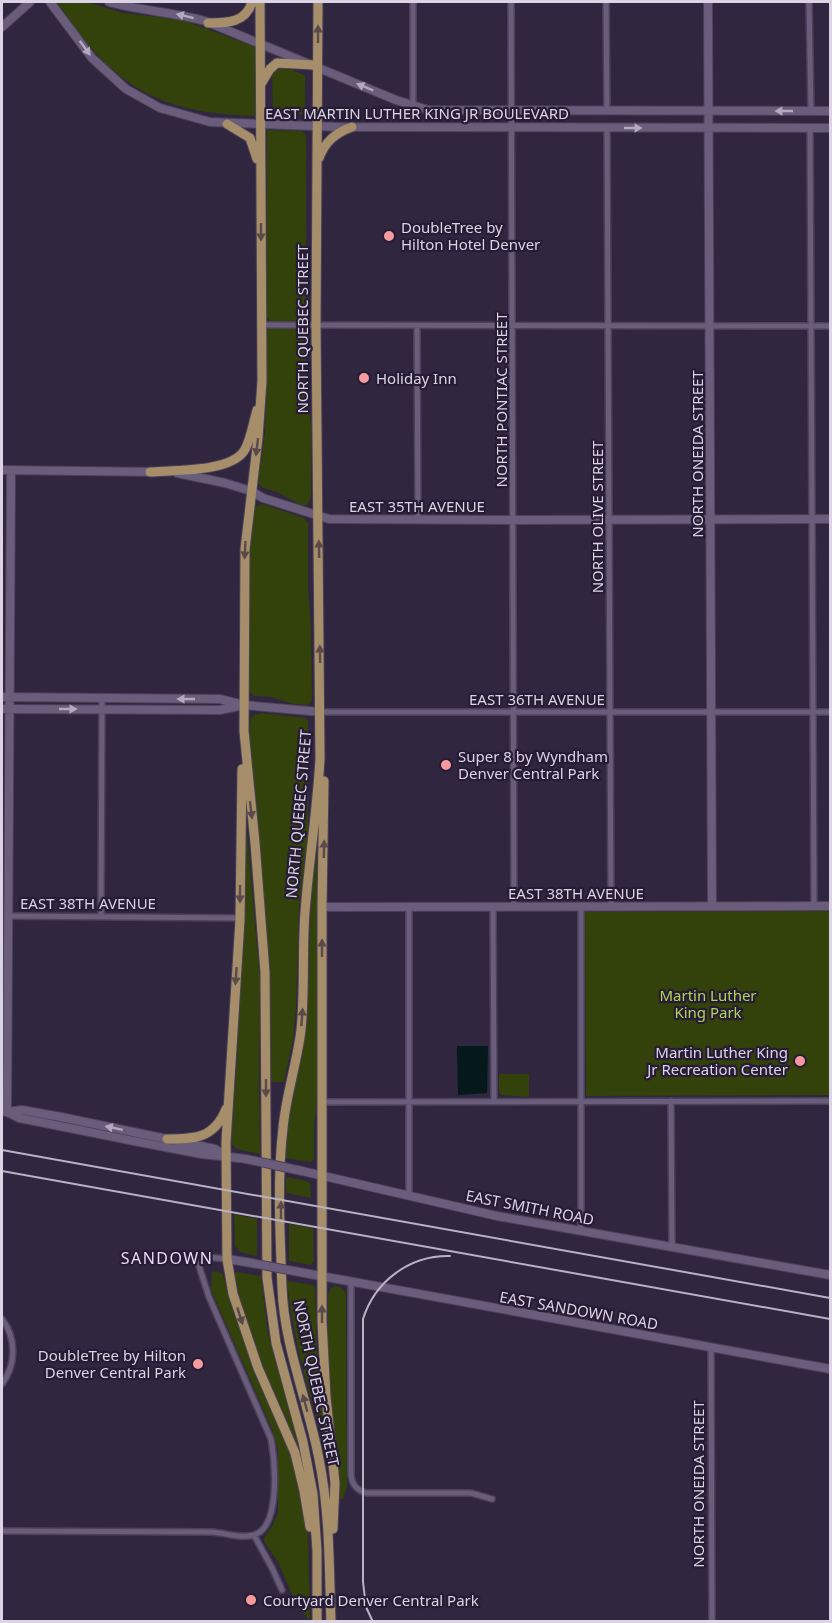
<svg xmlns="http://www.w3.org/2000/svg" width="832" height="1623" viewBox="0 0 832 1623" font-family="'Noto Sans',sans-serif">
<rect width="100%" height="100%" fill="#312640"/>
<path fill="#33410a" d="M56,2H87L123,13L183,20L255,47L256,116C188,114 138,102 92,49C78,34 69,17 56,2Z
M285,66L305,76V111L303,114H279L273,110L272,73L279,67Z
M267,130L302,131L306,135V319L304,322L270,321L267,317Z
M270,328L303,329L306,332V382L311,424V497L307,505H301L277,492L263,488L258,483L265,432L267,331Z
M262,504L304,518L308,523V588L311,627L312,700L308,705L293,704L271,697L254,696L249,692V571L253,512L256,507Z
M262,713L306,718L308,721V833L299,906L296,1009L293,1040L284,1082H270L269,962L249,740L251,718L254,715Z
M245,809L260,980L259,1084L260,1154L237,1149L231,1143L237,1058L236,1028Z
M318,843L317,1099L314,1127V1160L310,1162L286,1158L288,1122L306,1032L311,899Z
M830,911V1095L586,1096L585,912Z
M499,1074H529V1097L501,1095L499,1092Z
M286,1177L307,1181L310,1183L311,1198L286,1193Z
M234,1214L257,1219V1256L240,1252L235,1246Z
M289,1224L313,1228L314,1262L310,1265L289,1261Z
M212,1271L222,1273L242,1330L294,1456L308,1529L310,1621L297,1606L278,1562L264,1542L265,1536L272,1526L278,1513V1449L272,1429L211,1290Z
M237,1272L261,1276L268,1334L299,1443L295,1444L287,1420L265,1373L235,1285V1273Z
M287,1281L313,1285L315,1288L317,1348L329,1452H327C309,1395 293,1340 287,1281Z
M336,1286L342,1288L346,1293L347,1487L343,1499H338L328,1389V1294L331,1288Z"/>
<path fill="#05181a" d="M457,1046H488L487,1093L458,1095Z"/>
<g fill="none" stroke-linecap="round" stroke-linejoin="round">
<g stroke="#4b4158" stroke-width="8">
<path id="street" d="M511,2L514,907
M606,2L607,111
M809,2L811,111
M413,107V2
M607,128L611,906
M810,128L814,906
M261,325L830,326
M417,326L418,520
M321,712H830
M409,907V1196
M493,907L494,1101
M581,907V1231
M8,916L240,918
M101,917L102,698
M671,1101L672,1247
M322,1102L830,1101
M351,1282V1472C351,1483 355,1490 367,1493H471L492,1499
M2,1319C17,1339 16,1365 2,1384
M711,1347L712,1622
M2,1531L212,1532C226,1533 241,1539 254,1535C281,1527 275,1461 271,1439L209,1297L199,1266L201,1262L206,1257L227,1259
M254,1535L272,1568L282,1590"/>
</g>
<g stroke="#4b4158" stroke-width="10">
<path id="secondary" d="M50,2L92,58L126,89L160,108L210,122L340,127L830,128
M109,2C141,11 173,12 205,21L396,100L428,110L830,111
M708,2L712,906
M2,27L30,2
M2,470L156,472
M177,473L225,483L251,491L263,498L329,519L513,520L830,519
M2,697L220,699L244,705L321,712
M2,709L220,710L244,705
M322,907L830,906
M6,1112L22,1110L61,1117L215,1149L225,1155
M7,1112L11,471
M7,1112L19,1118C77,1129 134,1142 191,1152C210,1156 228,1156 246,1159
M302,1171L497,1216L830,1275
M227,1259L246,1262
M310,1274L830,1369"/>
</g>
<g stroke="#4b4158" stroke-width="11">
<path id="primary" d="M260,2L262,381L258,438L245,549L244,731L255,843L265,972L267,1278L276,1343L303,1442L313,1494L317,1551V1622
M318,2L316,325L320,759C317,811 309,861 305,912C302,952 305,991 301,1030C297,1063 286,1095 283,1128C277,1179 280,1235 282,1287C284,1346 308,1401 319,1459C330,1513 329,1567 331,1622
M208,23C227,23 246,23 252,2
M261,84L270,69L277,63L314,65
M227,124L250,138L257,159
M319,158C325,142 335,133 352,127
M150,472C175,470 230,472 244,451C251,440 253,423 257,410
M242,769L240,920L226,1142L227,1259L233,1294L258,1368L295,1453L304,1491L310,1527
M324,781L322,907V1322L326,1397L335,1483L333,1529
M167,1139C194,1139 214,1139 226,1109"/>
</g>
<use href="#street" stroke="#695d7b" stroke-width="5"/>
<use href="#secondary" stroke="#695d7b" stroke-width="8"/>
<use href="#primary" stroke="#a68e6a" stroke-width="9"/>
<path stroke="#b9b1c4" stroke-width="2" d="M2,1150L830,1298
M2,1171L830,1319
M373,1622L366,1607L363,1582V1319C375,1281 410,1255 450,1256"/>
<g stroke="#4b4158" stroke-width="10" stroke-linecap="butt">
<path id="secondary-bridge" d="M246,1159L302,1171
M246,1262L310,1274"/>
</g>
<use href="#secondary-bridge" stroke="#695d7b" stroke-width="8"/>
</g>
<defs><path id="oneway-solid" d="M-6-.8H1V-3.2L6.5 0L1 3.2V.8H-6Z" transform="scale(1.5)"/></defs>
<g fill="#b3aac0">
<use href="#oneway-solid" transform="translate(185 16) rotate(-166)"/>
<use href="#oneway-solid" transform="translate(85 48) rotate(54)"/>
<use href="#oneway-solid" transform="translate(365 87) rotate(-157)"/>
<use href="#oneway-solid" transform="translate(784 111) rotate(180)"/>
<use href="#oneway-solid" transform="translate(633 128)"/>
<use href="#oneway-solid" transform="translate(186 699) rotate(-180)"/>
<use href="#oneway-solid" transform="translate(68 709)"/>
<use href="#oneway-solid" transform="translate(114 1128) rotate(-168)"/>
</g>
<g fill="#5a4a4a">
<use href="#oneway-solid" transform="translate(318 34) rotate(-90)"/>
<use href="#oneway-solid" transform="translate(261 232) rotate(90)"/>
<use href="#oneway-solid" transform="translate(257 447) rotate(97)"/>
<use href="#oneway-solid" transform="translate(319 549) rotate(-91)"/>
<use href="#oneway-solid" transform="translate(245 550) rotate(93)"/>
<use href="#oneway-solid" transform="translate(320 654) rotate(-91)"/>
<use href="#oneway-solid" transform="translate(251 810) rotate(83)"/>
<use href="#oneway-solid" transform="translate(324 849) rotate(-89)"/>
<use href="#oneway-solid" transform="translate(240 894) rotate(90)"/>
<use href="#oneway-solid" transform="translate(322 948) rotate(-90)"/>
<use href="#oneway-solid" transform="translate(236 976) rotate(94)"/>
<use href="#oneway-solid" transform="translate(302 1017) rotate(-86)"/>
<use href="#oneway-solid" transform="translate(266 1088) rotate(90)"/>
<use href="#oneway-solid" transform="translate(281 1210) rotate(-90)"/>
<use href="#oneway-solid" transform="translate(322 1314) rotate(-90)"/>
<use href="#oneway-solid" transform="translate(240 1316) rotate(72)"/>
<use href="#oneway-solid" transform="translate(305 1403) rotate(-105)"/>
</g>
<g fill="#f59b9d" stroke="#271c35" stroke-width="2">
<circle cx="389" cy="236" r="6"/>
<circle cx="364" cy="378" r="6"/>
<circle cx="446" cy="765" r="6"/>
<circle cx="800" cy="1061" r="6"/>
<circle cx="198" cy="1364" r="6"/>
<circle cx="251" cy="1600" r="6"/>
</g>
<g text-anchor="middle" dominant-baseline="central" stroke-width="4.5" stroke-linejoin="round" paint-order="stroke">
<g font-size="15" fill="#dbd4e5" stroke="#271c35">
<text x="417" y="113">EAST MARTIN LUTHER KING JR BOULEVARD</text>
<text transform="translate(302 329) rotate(-90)">NORTH QUEBEC STREET</text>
<text transform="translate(501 400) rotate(-90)">NORTH PONTIAC STREET</text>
<text transform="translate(697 454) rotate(-90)">NORTH ONEIDA STREET</text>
<text x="417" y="506">EAST 35TH AVENUE</text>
<text transform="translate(597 517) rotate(-90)">NORTH OLIVE STREET</text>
<text x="537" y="699">EAST 36TH AVENUE</text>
<text transform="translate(298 814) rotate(-85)">NORTH QUEBEC STREET</text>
<text x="576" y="893">EAST 38TH AVENUE</text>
<text x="88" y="903">EAST 38TH AVENUE</text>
<text transform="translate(530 1207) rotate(11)">EAST SMITH ROAD</text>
<text transform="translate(579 1310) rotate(10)">EAST SANDOWN ROAD</text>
<text transform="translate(317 1383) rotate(78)">NORTH QUEBEC STREET</text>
<text transform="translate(698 1484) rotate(-90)">NORTH ONEIDA STREET</text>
</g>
<g font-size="15" fill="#dbd4e5" stroke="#271c35" text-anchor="start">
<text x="401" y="227">DoubleTree by<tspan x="401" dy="17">Hilton Hotel Denver</tspan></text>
<text x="376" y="378">Holiday Inn</text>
<text x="458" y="756">Super 8 by Wyndham<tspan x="458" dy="17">Denver Central Park</tspan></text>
<text x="788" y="1052" text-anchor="end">Martin Luther King<tspan x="788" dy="17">Jr Recreation Center</tspan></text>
<text x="186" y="1355" text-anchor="end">DoubleTree by Hilton<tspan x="186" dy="17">Denver Central Park</tspan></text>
<text x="263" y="1600">Courtyard Denver Central Park</text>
</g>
<g font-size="15" fill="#b0d456" stroke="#271c35">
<text x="708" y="995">Martin Luther<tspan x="708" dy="17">King Park</tspan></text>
</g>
<g font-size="16" letter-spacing="1.5" fill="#e7dafc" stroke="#271c35">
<text x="167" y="1258">SANDOWN</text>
</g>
</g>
<rect width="832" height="1623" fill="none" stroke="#dbd4e5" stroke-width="6"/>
</svg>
